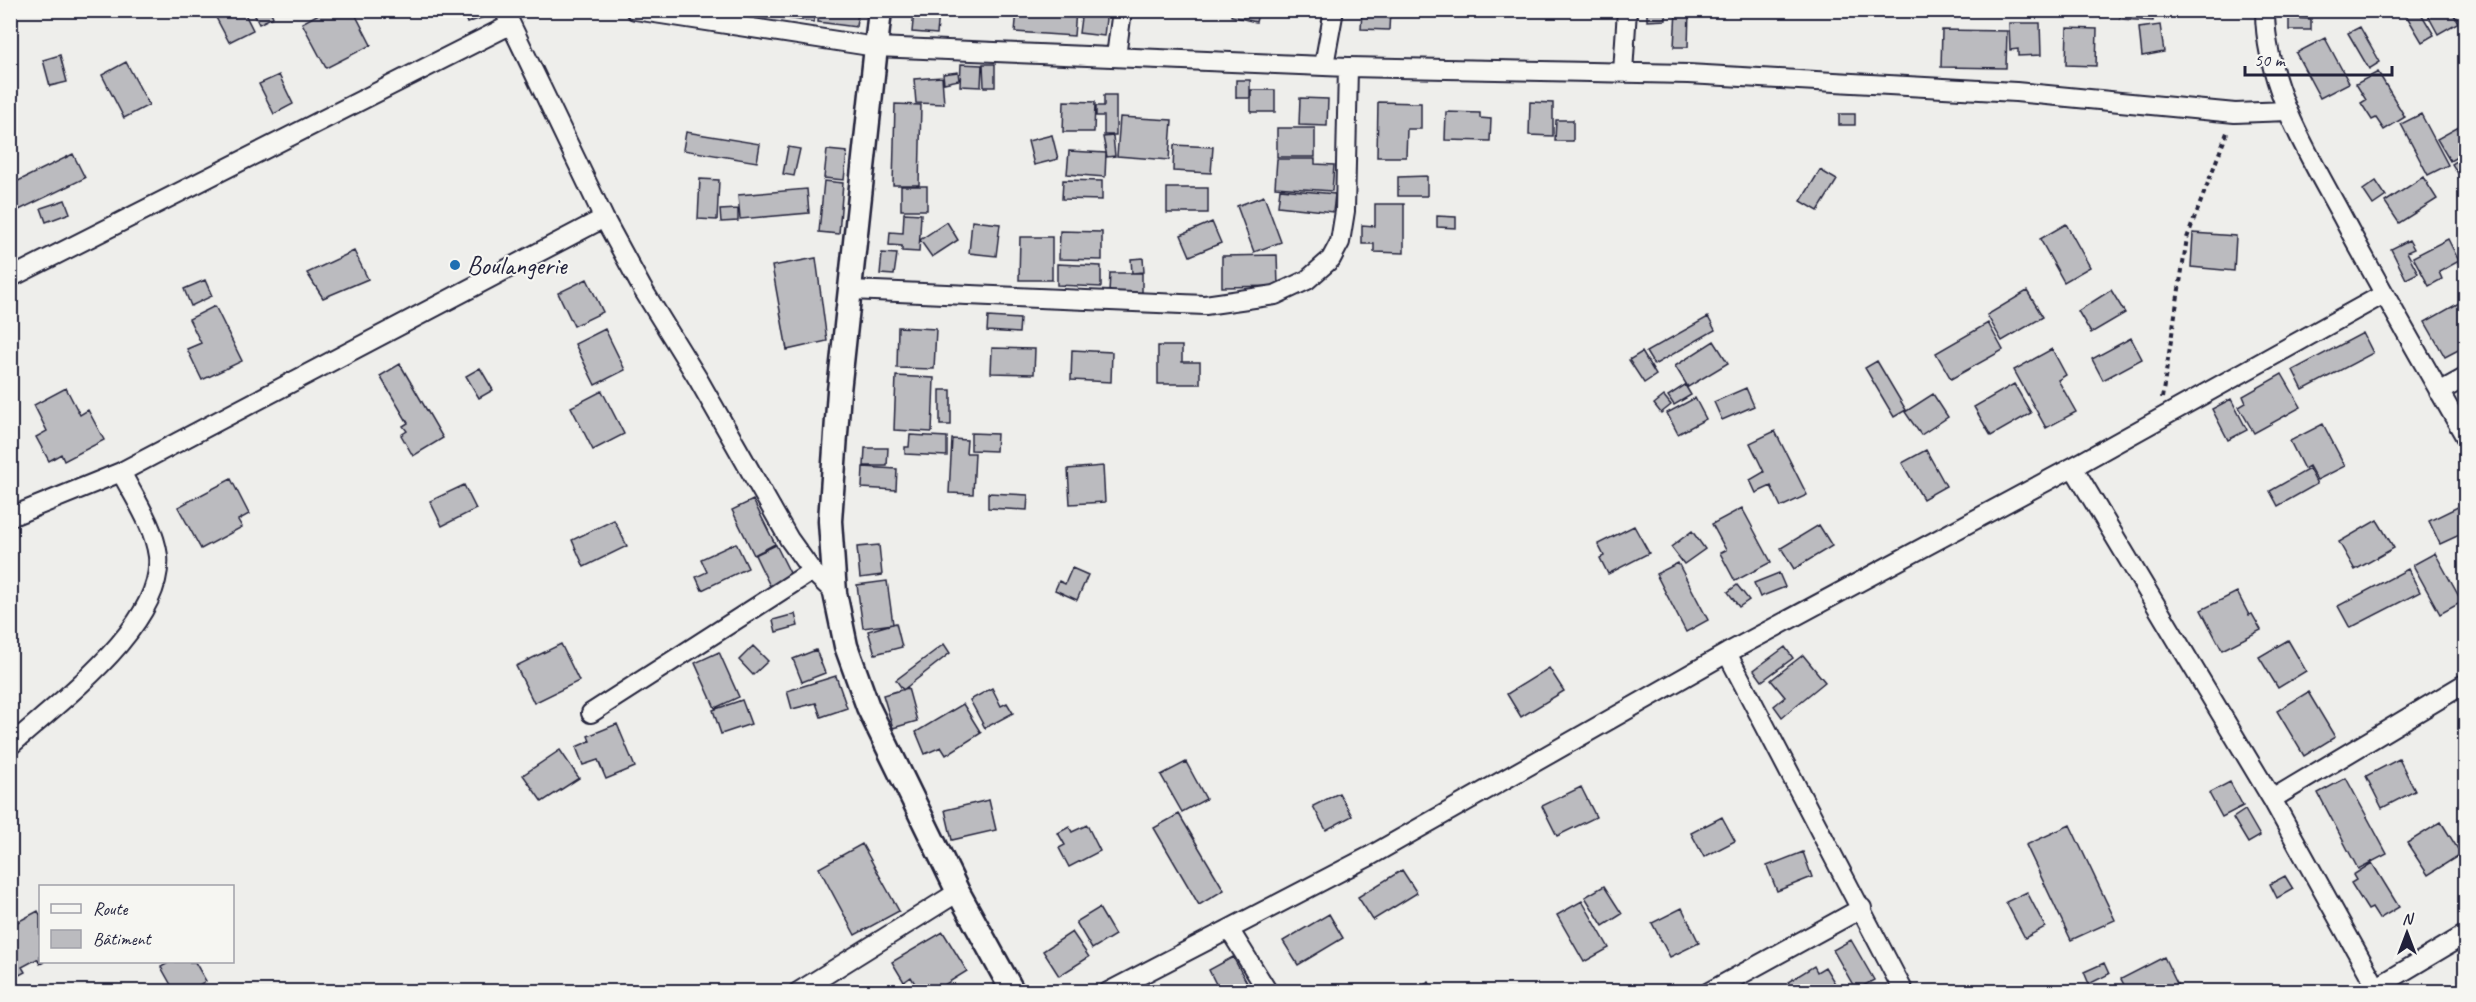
<svg xmlns="http://www.w3.org/2000/svg" width="2476" height="1002" viewBox="0 0 2476 1002" font-family="Caveat,sans-serif">
<rect width="100%" height="100%" fill="#eeeeeb"/>
<filter id="ink" filterUnits="userSpaceOnUse"><feTurbulence type="fractalNoise" baseFrequency=".0167" numOctaves="2"/><feDisplacementMap in="SourceGraphic" scale="12" xChannelSelector="R" yChannelSelector="G"/><feConvolveMatrix kernelMatrix="1 2 1 2 8 2 1 2 1" color-interpolation-filters="sRGB"/></filter>
<g filter="url(#ink)">
<path fill="#bbbbbf" stroke="#22223b" stroke-width="1.5" d="M212,10H243L253,30L229,42Z
M252,10H270L273,17L259,24Z
M326,10H353L371,45L326,68L302,23Z
M462,10H481L484,17L467,23Z
M780,10H815L814,22L779,17Z
M819,10H858L856,27L818,22Z
M967,10H999V17L967,13Z
M1017,10H1076L1074,36L1015,32Z
M1082,10H1107L1104,36L1079,33Z
M1232,10H1259L1256,22L1231,16Z
M1277,10H1316V17L1277,15Z
M1362,10H1390L1389,30L1361,29Z
M1647,10H1666V20L1647,21Z
M1676,10H1689L1688,47H1674Z
M1972,10H2006V16L1972,14Z
M2120,10H2153V21L2120,19Z
M2403,10H2419L2434,35L2422,42Z
M2425,10H2453L2459,22L2438,34Z
M914,11L939,13L937,34L912,32Z
M2289,18L2311,19V30H2289Z
M2009,23H2040L2041,55L2018,56V49L2010,50Z
M2160,25L2164,52L2142,56L2139,28Z
M2360,27L2380,62L2369,69L2348,33Z
M2067,28L2097,29L2096,66L2066,65Z
M1942,30L2007,31L2006,68L1941,67Z
M2325,38L2349,83L2320,98L2296,53Z
M60,55L67,82L50,86L43,60Z
M126,62L149,105L124,118L102,75Z
M961,64L982,65L981,87L960,86Z
M983,64H995V87H984Z
M958,72L959,80L944,83L943,74Z
M2378,72L2405,117L2384,130L2376,118L2372,120L2361,103L2366,100L2356,84Z
M279,75L293,104L274,114L259,84Z
M942,77L944,104L916,103L914,79Z
M1236,80H1250V98H1236Z
M1251,90H1275V112H1251Z
M1104,95H1116V135H1104V116H1096V106H1104Z
M1300,98L1328,99L1327,126L1299,125Z
M1064,101L1095,102L1094,132H1063Z
M1378,102L1421,103V129H1407L1406,157H1377Z
M1530,102L1553,103V136L1529,135Z
M895,104L921,105L919,185H893Z
M1446,112L1480,113V118L1491,119L1490,141L1445,140Z
M1839,114H1855V125H1839Z
M2421,114L2448,165L2428,175L2401,124Z
M1120,117L1172,120L1169,160L1117,156Z
M1556,120H1573V141H1555Z
M2466,123V152L2450,161L2437,139Z
M1277,128H1315V157H1277Z
M686,132L760,144L757,162L683,150Z
M1052,135L1058,159L1034,165L1028,141Z
M1113,136L1115,156L1107,157L1103,137Z
M1174,145L1213,147L1211,173L1173,171Z
M788,147L800,149L794,176L783,174Z
M827,150L847,152L844,180L824,178Z
M1069,151L1106,153L1105,177L1067,174Z
M73,154L85,178L19,210L10,193V185Z
M2466,155V186L2452,164Z
M1277,159H1315V164L1334,165L1332,191L1275,187Z
M1820,170L1837,180L1818,211L1801,201Z
M1427,176V196H1398V177Z
M2423,177L2437,199L2399,223L2385,202Z
M700,179L719,180L717,220L698,219Z
M1063,180L1102,181V200L1062,199Z
M824,181L843,183L839,234L819,232Z
M2376,181L2386,196L2373,205L2363,190Z
M901,186H927V210H901Z
M1167,188H1208V213H1167Z
M807,189L809,213L740,219L738,195Z
M1280,189L1335,194L1333,212L1278,206Z
M1264,196L1281,242L1254,252L1237,206Z
M65,200L70,213L46,222L41,208Z
M1375,204H1404V253L1374,252V244H1362V225L1375,226Z
M738,209V221L721,222L720,210Z
M904,213L921,214L919,252L902,251V246L889,245L890,232L903,233Z
M1437,216L1456,217V228L1437,227Z
M972,221L1000,224L996,256L969,253Z
M947,222L958,240L932,257L920,240Z
M1212,222L1221,243L1190,256L1181,235Z
M2066,224L2090,267L2064,282L2040,239Z
M1060,231L1102,232V260L1059,259Z
M2193,233L2236,236L2234,271L2191,267Z
M1020,237H1052V280H1019Z
M2448,239L2459,261L2439,272L2442,279L2429,286L2413,257Z
M2409,240L2414,249L2407,252L2418,273L2406,279L2391,249Z
M354,251L368,279L323,298L307,273Z
M882,253L897,254L894,275L880,274Z
M1277,255L1278,286L1222,287V256Z
M816,258L827,341L787,350L772,266Z
M1143,258L1144,272L1132,273L1131,259Z
M1057,264L1101,266V287L1057,285Z
M1110,273H1142V293H1109Z
M587,279L603,312L574,326L558,293Z
M205,280L212,296L191,306L184,289Z
M2111,290L2125,313L2091,333L2078,311Z
M2027,291L2043,317L2002,341L1987,315Z
M2466,299V346L2445,357L2425,322Z
M215,306L242,361L202,380L187,349L201,343L189,319Z
M988,317L1020,319L1019,333L987,331Z
M1708,317L1715,330L1654,365L1646,352Z
M1988,323L2003,350L1951,379L1936,353Z
M898,327L936,329L934,369L897,368Z
M605,329L625,370L595,385L575,344Z
M2363,333L2373,353L2303,390L2293,370Z
M2131,338L2142,359L2103,380L2092,359Z
M1714,341L1728,363L1688,387L1675,366Z
M1158,346H1182V362H1200V384H1158Z
M992,348L1035,349L1034,374L991,373Z
M2052,349L2066,375L2058,380L2076,412L2046,428L2014,370Z
M1072,350L1112,352L1111,382L1071,380Z
M1642,352L1656,375L1644,383L1629,360Z
M1877,361L1906,410L1894,417L1865,368Z
M400,364L443,438L413,456L401,435L407,431L403,426L408,423L380,376Z
M480,368L493,390L479,398L466,376Z
M2282,374L2301,407L2254,433L2239,407L2246,403L2243,396Z
M896,376L934,378L932,432L894,430Z
M2014,384L2031,413L1991,436L1974,407Z
M1685,385L1691,395L1674,405L1668,396Z
M66,388L80,415L88,410L104,440L64,461L61,454L49,461L36,437L47,431L34,405Z
M1746,388L1754,406L1722,420L1714,402Z
M940,390H951V425H940Z
M602,391L624,434L593,450L571,407Z
M1933,394L1948,417L1921,435L1905,412Z
M1664,396L1671,405L1661,413L1654,404Z
M1695,398L1706,419L1678,434L1667,413Z
M2231,399L2247,430L2228,440L2212,409Z
M2323,424L2345,466L2317,480L2309,466L2304,469L2290,441Z
M1775,431L1807,495L1781,507L1771,486L1756,493L1750,480L1764,472L1750,443Z
M971,433L997,434L996,451L971,450Z
M910,435L947,437V456L905,454V447H909Z
M952,439L967,440L966,453H975L973,494L949,493Z
M865,448H888L887,466H864Z
M1926,450L1946,486L1923,499L1902,463Z
M1103,466L1105,502L1070,504L1068,469Z
M863,467L897,469L896,490L862,488Z
M2309,469L2317,484L2278,506L2270,491Z
M231,479L249,514L238,520L242,527L201,549L178,507Z
M464,485L476,509L442,526L430,501Z
M988,493L1028,495L1027,510L988,508Z
M753,500L775,544L754,555L732,510Z
M2466,503V532L2440,544L2429,521Z
M1742,508L1771,562L1735,581L1720,553L1726,550L1712,524Z
M614,520L627,546L584,567L572,540Z
M2377,520L2394,548L2355,570L2339,542Z
M1819,525L1832,546L1794,569L1781,548Z
M1634,526L1649,553L1608,574L1600,558L1604,556L1598,544Z
M1692,531L1705,549L1684,564L1671,547Z
M736,543L748,568L702,590L696,577L707,572L701,559Z
M776,545L792,577L771,588L755,555Z
M879,545L882,575L860,578L857,547Z
M2435,553L2462,602L2440,614L2413,565Z
M1678,563L1708,620L1686,632L1656,574Z
M1072,568L1088,575L1077,600L1055,590L1059,581L1065,584Z
M2408,569L2420,592L2350,628L2338,606Z
M1779,573L1785,587L1760,597L1754,583Z
M887,581L893,624L863,628L857,585Z
M1737,585L1749,600L1739,607L1728,592Z
M2237,592L2249,615L2252,614L2261,630L2222,650L2201,610Z
M795,614L798,626L776,632L773,620Z
M896,623L902,647L875,654L868,631Z
M2288,640L2306,671L2278,688L2259,657Z
M561,644L579,681L534,703L516,666Z
M944,644L950,653L903,690L896,680Z
M753,646L768,661L753,675L739,660Z
M1785,647L1793,658L1762,681L1754,670Z
M816,650L825,673L802,682L793,659Z
M719,652L739,697L715,708L695,663Z
M1803,655L1825,682L1782,717L1774,706L1785,697L1771,680Z
M1549,668L1564,691L1521,717L1507,694Z
M836,676L847,708L821,717L816,703L792,709L787,691Z
M908,688L917,721L893,728L883,695Z
M992,688L1001,706L1007,703L1013,713L985,728L970,700Z
M2308,692L2335,737L2304,756L2277,711Z
M742,700L751,724L721,734L713,710Z
M963,704L981,733L946,755L941,747L925,754L916,732Z
M617,724L635,767L606,779L598,760L583,765L576,747L590,741L588,736Z
M560,750L579,778L542,802L523,775Z
M2399,759L2415,791L2382,808L2366,776Z
M1186,762L1206,799L1182,812L1161,775Z
M2346,778L2387,854L2358,869L2318,793Z
M2230,782L2243,806L2222,817L2209,793Z
M1581,787L1596,817L1557,836L1542,806Z
M1339,793L1352,816L1326,830L1313,806Z
M989,800L996,830L952,840L945,810Z
M2245,810L2260,836L2248,843L2233,818Z
M1179,814L1224,890L1199,905L1154,828Z
M1722,817L1735,841L1704,857L1691,833Z
M2441,822L2461,854L2428,875L2407,843Z
M1087,825L1100,851L1069,867L1059,848L1065,845L1058,833L1069,827L1072,832Z
M2070,825L2115,920L2071,940L2026,845Z
M862,844L899,911L855,935L819,868Z
M1803,852L1812,877L1777,891L1767,866Z
M2372,863L2399,907L2379,919L2372,908L2368,910L2351,883L2356,880L2353,875Z
M1402,870L1417,893L1373,920L1358,897Z
M2285,876L2293,889L2277,898L2270,884Z
M1604,886L1622,914L1603,926L1585,897Z
M2027,892L2045,927L2025,938L2006,902Z
M1582,901L1609,948L1584,962L1557,915Z
M1099,908L1115,935L1092,949L1076,922Z
M1682,908L1699,943L1670,957L1652,923Z
M38,911L40,915V962H44L40,964L37,959L22,967L25,972L10,980V926Z
M1329,914L1343,938L1298,965L1283,941Z
M943,932L967,971L933,992H920L911,977L904,982L892,962Z
M1072,932L1089,957L1059,976L1043,951Z
M1851,940L1874,980L1856,990L1833,950Z
M1233,957L1252,992H1220L1209,970Z
M2164,957L2181,992H2128L2121,979Z
M170,962H195L206,981L187,992H175L161,967Z
M2104,963L2109,974L2089,984L2084,972Z
M1814,966L1817,972L1825,967L1839,990L1784,992L1791,987L1788,982Z
M1429,982L1434,992H1411Z"/>
<g fill="none" stroke-linecap="round" stroke-linejoin="round">
<g stroke="#22223b" stroke-width="22">
<path id="minor" d="M504,10L604,218L642,288L698,379L789,539L812,571L835,593
M635,10L876,47L1348,67L1688,74L2016,92L2235,113L2288,111
M2265,10C2265,88 2310,156 2345,222C2384,295 2425,366 2466,438
M2463,10L2466,16
M1116,57L1122,10
M1324,65L1334,10
M1623,72L1627,10
M10,278L510,25
M851,290L1205,305L1275,295L1307,280L1331,259L1340,242L1345,211L1348,67
M2439,392L2466,377
M2073,467L2272,799L2379,992
M10,517L121,472L604,218
M1727,653L1904,992
M591,713L812,571
M10,746C57,703 165,625 158,556C154,526 135,499 121,472
M2272,799L2466,683
M1229,929L1268,992
M798,992L958,892
M1108,992L1370,856L1727,653L2073,467L2384,294
M1709,992L1862,908
M2369,992L2466,934"/>
</g>
<g stroke="#22223b" stroke-width="27">
<path id="tertiary" d="M880,10L839,391L830,521L835,593L846,646L868,707L958,892L1013,992"/>
</g>
<path stroke="#22223b" stroke-width="4" stroke-dasharray="4.5 4.5" stroke-linecap="butt" d="M2162,398L2187,238L2228,130"/>
<use href="#minor" stroke="#f6f6f2" stroke-width="18"/>
<use href="#tertiary" stroke="#f6f6f2" stroke-width="22"/>
</g>
</g>
<circle fill="#1f6fb2" stroke="#f6f6f2" stroke-width="2" cx="455" cy="265" r="6"/>
<g text-anchor="middle" dominant-baseline="central" stroke-width="4.5" stroke-linejoin="round" paint-order="stroke">
<g font-size="26" fill="#22223b" stroke="#f6f6f2" text-anchor="start">
<text x="467" y="265">Boulangerie</text>
</g>
</g>
<rect width="2476" height="1002" fill="none" stroke="#f6f6f2" stroke-width="36"/>
<rect x="18" y="18" width="2440" height="966" fill="none" stroke="#22223b" stroke-width="2" filter="url(#ink)"/>
<rect x="39" y="885" width="195" height="78" fill="#f6f6f2" stroke="#a1a1a9" stroke-width="1.5"/>
<rect x="51" y="904" width="30" height="9" fill="#f6f6f2" stroke="#a1a1a9" stroke-width="1.5"/>
<text x="93" y="915" font-size="18" fill="#22223b">Route</text>
<rect x="51" y="930" width="30" height="18" fill="#bbbbbf" stroke="#a1a1a9" stroke-width="1.5"/>
<text x="93" y="945" font-size="18" fill="#22223b">Bâtiment</text>
<g transform="translate(2407 933)" stroke="#f6f6f2" stroke-width="4.5" paint-order="stroke">
<path d="M0-4.5L10 22L0 15L-10 22Z" fill="#22223b"/>
<text y="-9" font-size="16" font-weight="bold" text-anchor="middle" fill="#22223b">N</text>
</g>
<path d="M2245 66v9h147v-9" fill="none" stroke="#22223b" stroke-width="3"/>
<text x="2254" y="66" font-size="18" fill="#22223b" stroke="#f6f6f2" stroke-width="4.5" paint-order="stroke">50 m</text>
</svg>
